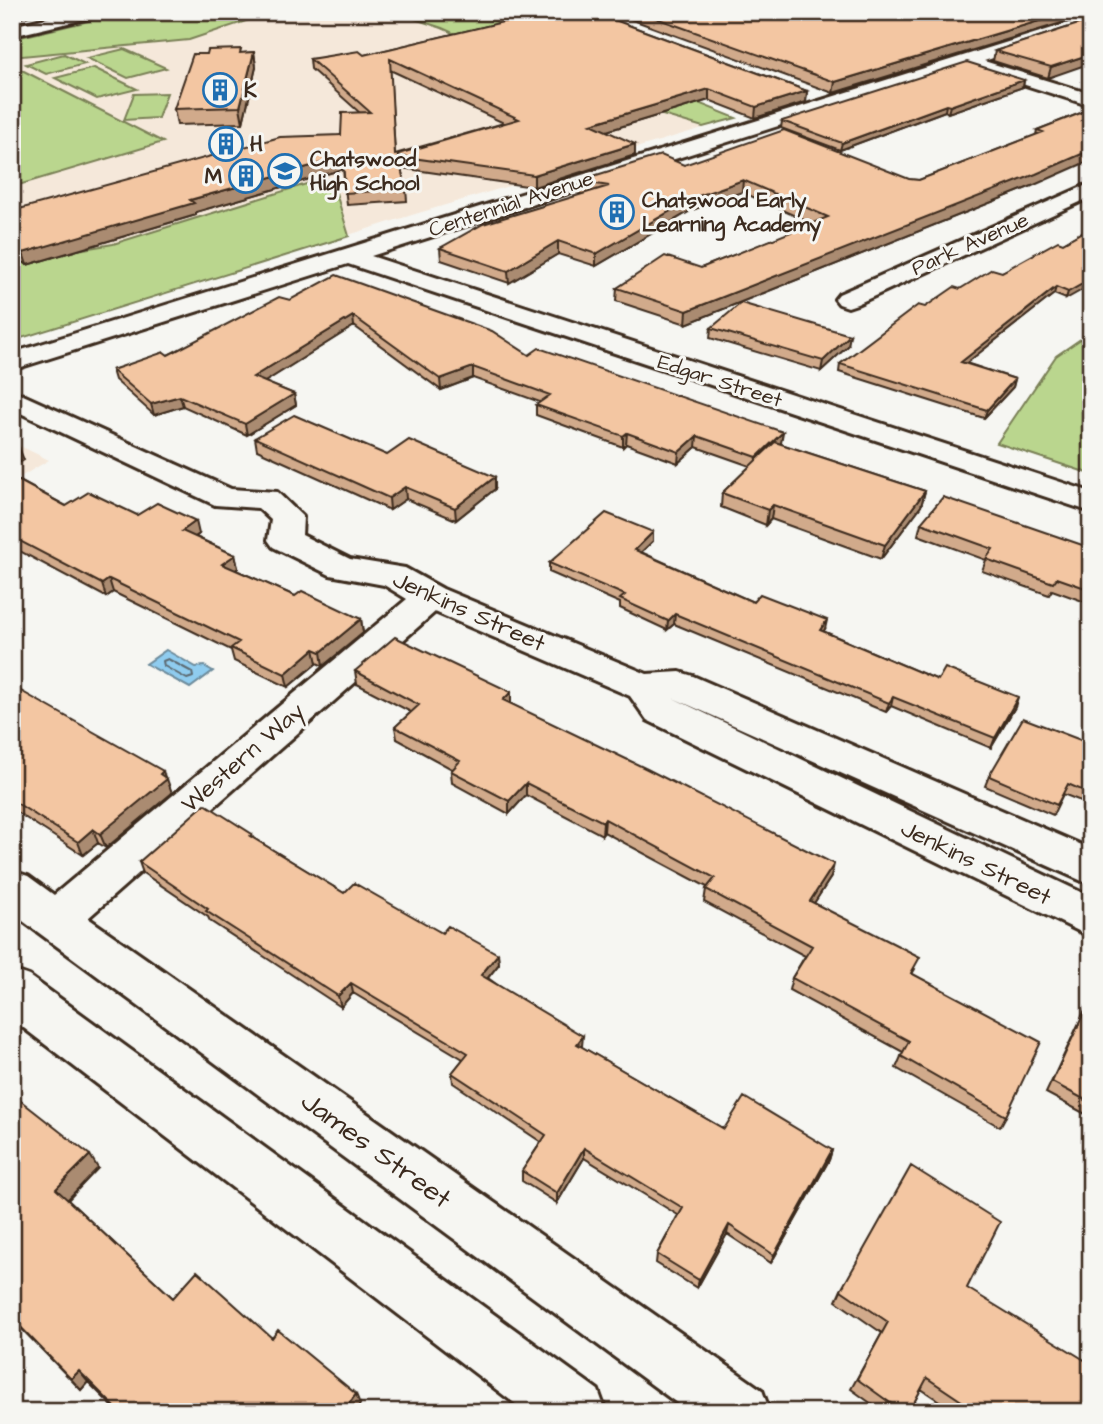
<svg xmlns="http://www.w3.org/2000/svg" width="1103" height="1424" viewBox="0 0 1103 1424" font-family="'Architects Daughter',sans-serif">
<rect width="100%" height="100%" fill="#f6f6f2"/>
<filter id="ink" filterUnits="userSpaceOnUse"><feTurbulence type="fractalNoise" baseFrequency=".0143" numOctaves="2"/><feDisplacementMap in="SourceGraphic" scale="14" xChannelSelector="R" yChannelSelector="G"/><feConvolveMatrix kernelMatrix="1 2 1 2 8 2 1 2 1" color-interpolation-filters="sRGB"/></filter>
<g filter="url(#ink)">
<path fill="#f5e8da" d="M127,12H472L736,118L412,215L12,341V39Z
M12,442L49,460L12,482Z"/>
<path fill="#bad68e" stroke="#7a8056" stroke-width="2" d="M127,12H273L189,40L12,57V39Z
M417,12H472L736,118L703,127L608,99L535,70L442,28L415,19Z
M124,49L166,68L128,78L87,58Z
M64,54L85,64L46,74L26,64Z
M12,65L163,142L12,187Z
M94,68L137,89L97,99L55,78Z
M167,93L158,118L124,120L134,94Z
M316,181L333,183L349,236L12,341V261L113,244Z
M1091,332V474L997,443L1056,356Z"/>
<path fill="#8fccef" stroke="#6d8b9b" stroke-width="2" d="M166,650L196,667L204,666L213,671L190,688L146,664Z"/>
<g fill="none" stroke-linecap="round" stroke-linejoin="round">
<path stroke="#5d6b72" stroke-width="2" d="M168,659L192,672L193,677L187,679L164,666L163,661Z"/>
<g stroke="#3b2a1e" stroke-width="6">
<path id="minor" d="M73,12H104L102,15L12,36V26Z
M1091,16V26L984,61L1091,94V106L966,66L371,256L1091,492V512L348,264L12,370V353Z
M1091,183V197L857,304L848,307L839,304L835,299L839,294Z
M12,390L231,489L277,492L303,517L302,535L350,559L405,568L443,589L647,674L680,672L693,676L1091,849V885L673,698L1091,897V937L647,720L630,696L435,612L88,918L762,1390L770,1412H689L12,913V871L28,876L54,895L407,599L384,585L330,575L273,547L268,540L271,520L258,508L215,505L12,409Z
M12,970L29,976L598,1390L606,1412H526L12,1019Z"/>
</g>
<use href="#minor" fill="#f6f6f2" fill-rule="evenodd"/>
</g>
<path fill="#d1aa8b" stroke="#3b2a1e" stroke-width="2" fill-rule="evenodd" d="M516,12H593L807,91L806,102L755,118L709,100L606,131L635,155L534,187L401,168L406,189L407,201L347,205L343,169L196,212V215L27,265L12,253V211L341,135L359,112L311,69L310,59L364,55L517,19H516ZM390,70L504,123L395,154Z
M611,12H1091V14L833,93Z
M1091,20L1048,78L993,61L995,51Z
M254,52L256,67L243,123L177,125L174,109L242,53Z
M1024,80L1023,87L948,113L945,111L840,150L781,128L782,121Z
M1091,109L1032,186L686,324L616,301L617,288L701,268L813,224L742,192L692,210L596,266L558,254L509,283L441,260L440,248L582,194L577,193V181L684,165L919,180L1036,135L1037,130Z
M1091,227L1066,299L1054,294L966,363L1015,379L1013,387L984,418L839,372L840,364L925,307L960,289L1002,272L1063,243Z
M290,300L529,355L781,444L925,491L921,506L881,559L771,519L766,525L721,507L722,493L750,466L696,447L678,463L626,444L623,447L536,415V405L540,402L473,378L441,390L354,326L264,382L294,394L296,405L247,435L183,406L154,415L115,380L112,370L168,355Z
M711,328L848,346L821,371L710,338Z
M255,438L387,455L495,489L456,520L406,499L390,510L257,450Z
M12,477L66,506L137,515L199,534L196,537L235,555L238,568L236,570L295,596L361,619L363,633L323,666L317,663L288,687L234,661L231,650L113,592L106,597L12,547Z
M921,523L1091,548V604L1052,590L1049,595L982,571L986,560L918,535Z
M653,532V541L641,552L753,602L825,629L823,631L938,680L1015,707L991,748L891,706L886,712L674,624L667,630L620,608V603L549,572V563Z
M355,671L511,692V704L831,877L814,903L915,969L912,974L1006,1116L1000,1127L896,1068L903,1052L789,990L792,978L805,956L704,902L706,889L707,887L604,832L602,835L526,795L509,814L452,783L451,771L452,769L397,739L395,727L411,712L357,684Z
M12,686L165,778L172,793L106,848L98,843L83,855L15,811L12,812Z
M1091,744V805L1063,794L1053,815L985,786L989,776Z
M252,834L253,838L344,893L442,933L498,954L499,964L488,978L582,1047L724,1129L832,1150L829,1160L771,1263L727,1234L697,1288L656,1263L657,1254L678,1215L584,1158L557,1203L522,1181V1171L541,1142L453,1083L452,1073L463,1059L353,993L341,1007L210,921L208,917L143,873L139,862Z
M1091,997V1117L1046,1093Z
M12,1094L98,1168L68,1200L173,1298L272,1338L360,1404L355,1412H118L88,1382L81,1390L12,1319Z
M967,1288L1091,1412H956L921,1389L909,1412H883L851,1389L882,1333L836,1301L841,1290Z"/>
<path fill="#aa8b71" stroke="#3b2a1e" stroke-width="2" d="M12,12H46L12,20Z
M1069,12H1091V14L833,93L835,82Z
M254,52L256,67L243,123L240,107Z
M1091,54V63L1048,78L1051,67Z
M1024,80L1023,87L948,113L950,106Z
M709,89V100L590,136L591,124Z
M807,91L806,102L755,118L756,107Z
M946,105L945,111L840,150L842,143Z
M635,144V155L534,187V175Z
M1091,150V160L1032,186L686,324L687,311Z
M343,157L344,169L196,212V215L27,265L23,253L190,200Z
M743,180L742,192L692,210L596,266V254L693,198Z
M558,241V254L509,283L508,271Z
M1091,279V285L1066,299L1068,292Z
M1056,287L1054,294L959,369L961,362Z
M353,316L354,326L255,388L253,377Z
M850,335L848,346L821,371L823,361Z
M473,367V378L441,390L440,379Z
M1015,379L1013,387L984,418L987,410Z
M294,394L296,405L247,435L245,424Z
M180,396L183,406L154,415L151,404Z
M783,432L781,443L755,468L757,457Z
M627,433L626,444L623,447V436Z
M697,436L696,447L678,463L679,452Z
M19,448L24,460L12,467V452Z
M495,477V489L456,520L455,508Z
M405,487L406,499L390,510L389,498Z
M925,491L921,506L881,559L885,545Z
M773,505L771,519L766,525L768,510Z
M196,521L199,534L185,544L182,531Z
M653,532V541L634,559L635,550Z
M235,555L238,568L226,577L222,564Z
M109,579L113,592L106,597L102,584Z
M675,614L674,624L667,630L668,621Z
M361,619L363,633L323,666L321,652Z
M827,620L825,629L818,639L820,630Z
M314,649L317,663L288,687L285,674Z
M511,692V705L503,700Z
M893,697L891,706L886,712L889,703Z
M1018,697L1015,707L991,748L995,738Z
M163,771L166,780L167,779L172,793L106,848L100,834Z
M526,783V795L509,814V801Z
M605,819L604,832L602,835L603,822Z
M93,829L98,843L83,855L78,842Z
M834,864L831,877L807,914L810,901Z
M498,954L499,964L482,985L481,975Z
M351,983L353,993L341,1007L338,996Z
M583,1036L582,1046L577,1054V1044Z
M584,1148V1158L557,1203V1193Z
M832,1150L829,1160L771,1263L774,1255Z
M90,1155L98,1168L65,1202L56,1189Z
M729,1225L727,1234L697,1288L699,1280Z
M79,1371L88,1382L81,1390L71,1379Z
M356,1394L360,1404L355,1412H343Z"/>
<path fill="#f3c6a2" stroke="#3b2a1e" stroke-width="2" fill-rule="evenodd" d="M524,12H593L807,91L756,107L709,89L591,124L635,144L534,175L398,156L406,189L345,193L343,157L190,200L194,203L23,253L12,244V211L280,137L341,135L342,113L370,112L310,59L359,51L364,55L533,15ZM390,59L519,119L395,155Z
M639,12H1069L835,82Z
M1091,20V54L1051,67L995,51Z
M241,49L240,53L254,52L240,107L174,109L193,54H207L208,50Z
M967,62L1024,80L950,106L946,105L842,143L782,121Z
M1091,109V150L1036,174L687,311L617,288L665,256L701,268L828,217L743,180L693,198L596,254L558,241L508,271L440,248L483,224L609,186L577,181L661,155L684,165L784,130L909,179L919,180L1043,132L1037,130Z
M1091,227V279L1068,292L1056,287L961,362L1015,379L987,410L840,364L918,305L925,307L954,287L960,289L992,269L1002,272L1058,241L1063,243Z
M336,275L492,331L529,355L539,348L783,432L757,457L697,436L679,452L627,433L623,436L536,405L550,395L473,367L440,379L353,316L253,377L294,394L245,424L180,396L151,404L112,370L164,352L168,355L279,297L290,300Z
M741,303L850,335L823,361L711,328Z
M294,415L387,455L409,440L495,477L455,508L405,487L389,498L255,438Z
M775,442L925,491L885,545L773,505L768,510L722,493Z
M12,444L19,448L12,452Z
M12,477L66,506L89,492L137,515L157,503L196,521L182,531L235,555L222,564L295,596L302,591L361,619L321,652L314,649L285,674L231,648L239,642L109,579L102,584L12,537Z
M943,497L1091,548V590L1057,578L1053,583L986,559L993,549L921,523Z
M606,513L653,532L635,550L753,602L760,594L827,620L820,630L938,680L945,668L1018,697L995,738L893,697L889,703L675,614L668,621L620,599L625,595L549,563Z
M395,637L511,692L503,700L647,769L834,864L810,901L920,957L911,973L1041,1042L1006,1116L901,1056L909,1041L792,978L812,946L706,889L715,878L605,819L603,822L526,783L509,801L451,771L460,761L395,727L419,705L355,671Z
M12,686L163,771L160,774L167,779L100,834L93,829L78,842L12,800Z
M1023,718L1091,744V794L1068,784L1057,805L989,776Z
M205,804L252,834L250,836L344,893L354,883L442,933L448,926L498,954L481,975L583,1036L577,1044L724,1129L744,1097L832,1150L774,1255L729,1225L699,1280L657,1254L683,1208L584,1148L557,1193L522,1171L546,1135L452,1073L468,1053L351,983L338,996L206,911L208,909L139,862Z
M1091,998V1103L1052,1082Z
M12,1094L90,1155L56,1189L173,1298L197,1271L272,1338L278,1330L356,1394L343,1412H120L79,1371L71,1379L12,1318Z
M911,1166L1000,1222L967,1288L1091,1364V1412H978L927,1378L909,1412H903L857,1379L888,1322L841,1290Z"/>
</g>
<defs>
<g id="building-ring" transform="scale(1.75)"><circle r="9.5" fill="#f6f6f2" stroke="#1f6fb2" stroke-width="1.5"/><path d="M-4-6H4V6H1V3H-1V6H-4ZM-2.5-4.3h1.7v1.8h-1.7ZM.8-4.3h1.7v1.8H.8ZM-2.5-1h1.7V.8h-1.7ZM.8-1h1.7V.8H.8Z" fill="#1f6fb2"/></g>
<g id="school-ring" transform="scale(1.75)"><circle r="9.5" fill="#f6f6f2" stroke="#1f6fb2" stroke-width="1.5"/><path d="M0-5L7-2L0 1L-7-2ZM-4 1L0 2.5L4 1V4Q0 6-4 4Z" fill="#1f6fb2"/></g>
</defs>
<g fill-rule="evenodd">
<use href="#building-ring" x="220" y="90"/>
<use href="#building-ring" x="226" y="144"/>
<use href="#school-ring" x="285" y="171"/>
<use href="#building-ring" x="246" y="176"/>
<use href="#building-ring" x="617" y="212"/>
</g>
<g text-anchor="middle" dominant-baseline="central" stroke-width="6" stroke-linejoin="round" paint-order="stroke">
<g font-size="21" font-weight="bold" fill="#3b2a1e" stroke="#f6f6f2" text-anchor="start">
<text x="244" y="90">K</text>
<text x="250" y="144">H</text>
<text x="310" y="159">Chatswood<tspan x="310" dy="24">High School</tspan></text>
<text x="222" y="176" text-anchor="end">M</text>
<text x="642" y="200">Chatswood Early<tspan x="642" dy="24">Learning Academy</tspan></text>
</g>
<g font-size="21" fill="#3b2a1e" stroke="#f6f6f2">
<text transform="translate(511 204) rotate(-18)">Centennial Avenue</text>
<text transform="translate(970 244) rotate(-24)">Park Avenue</text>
<text transform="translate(720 381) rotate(18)">Edgar Street</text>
</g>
<g font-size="24" fill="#3b2a1e" stroke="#f6f6f2">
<text transform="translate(469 612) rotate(24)">Jenkins Street</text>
<text transform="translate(243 758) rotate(-41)">Western Way</text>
<text transform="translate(976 863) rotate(26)">Jenkins Street</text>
</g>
<g font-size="28" fill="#3b2a1e" stroke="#f6f6f2">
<text transform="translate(376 1150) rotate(36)">James Street</text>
</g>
</g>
<rect width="1103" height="1424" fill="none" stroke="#f6f6f2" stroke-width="42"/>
<rect x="21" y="21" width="1061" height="1382" fill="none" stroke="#3b2a1e" stroke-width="2.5" filter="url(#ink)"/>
</svg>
